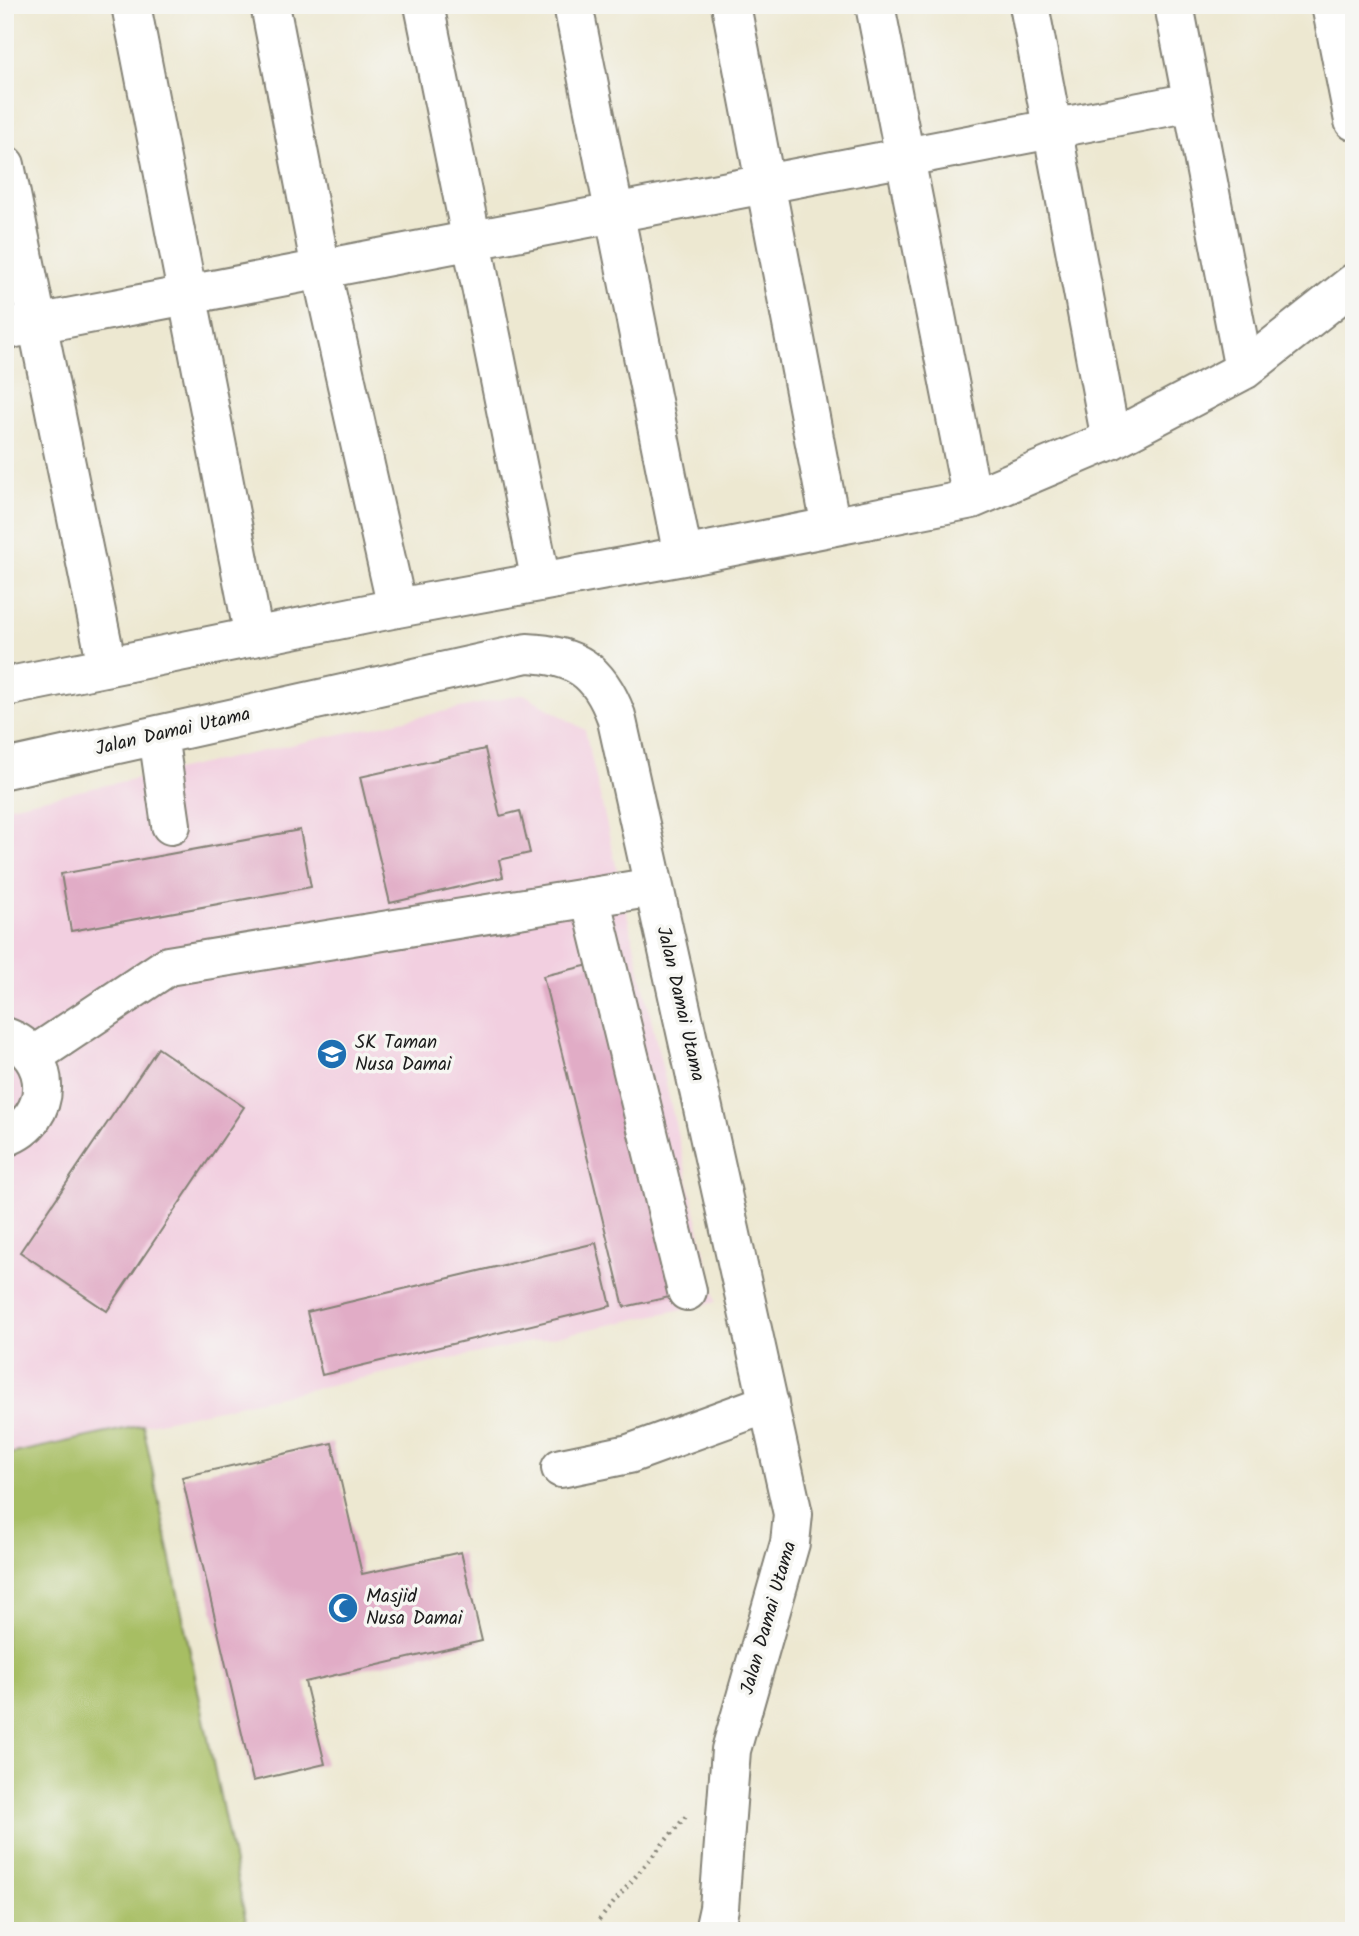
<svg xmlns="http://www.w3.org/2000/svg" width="1359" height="1936" viewBox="0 0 1359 1936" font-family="Kalam,sans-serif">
<rect width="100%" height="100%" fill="#f6f6f2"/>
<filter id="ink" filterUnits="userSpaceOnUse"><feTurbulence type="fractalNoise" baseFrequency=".0143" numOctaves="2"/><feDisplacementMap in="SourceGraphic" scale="14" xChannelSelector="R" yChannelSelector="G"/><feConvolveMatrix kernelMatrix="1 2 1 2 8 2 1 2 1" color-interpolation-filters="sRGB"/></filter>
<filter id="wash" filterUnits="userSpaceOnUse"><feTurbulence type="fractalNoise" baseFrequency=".00686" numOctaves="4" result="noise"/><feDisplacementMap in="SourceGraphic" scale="28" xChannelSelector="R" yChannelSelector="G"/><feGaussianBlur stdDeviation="1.57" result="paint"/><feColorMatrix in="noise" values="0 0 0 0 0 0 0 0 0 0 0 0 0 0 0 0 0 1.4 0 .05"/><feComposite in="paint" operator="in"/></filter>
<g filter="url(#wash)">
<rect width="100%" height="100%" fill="#ede8d1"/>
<path fill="#f2cfe0" d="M524,694L585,730L716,1302L5,1455V807Z"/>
<path fill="#a7be63" stroke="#626d40" stroke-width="2" d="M143,1425L248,1931H5V1455Z"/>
<g id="blocks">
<path fill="#e1acc6" d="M485,749L500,816L520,811L530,853L499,860L503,877L390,903L360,777Z
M300,830L311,887L71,931L61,874Z
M602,962L683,1294L624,1307L543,976Z
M158,1048L244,1107L107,1311L20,1252Z
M596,1243L611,1306L322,1375L307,1312Z
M332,1443L362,1574L461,1552L482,1641L305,1682L325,1764L253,1781L182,1477Z"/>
</g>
</g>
<g filter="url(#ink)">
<use href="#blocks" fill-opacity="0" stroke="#848276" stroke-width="2"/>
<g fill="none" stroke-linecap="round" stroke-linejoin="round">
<g stroke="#848276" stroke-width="42">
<path id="minor" d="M131,5L254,637
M270,5L321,269L397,608
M424,5L541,582
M573,5L683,556
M731,5L831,527
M875,5L972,499
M1029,5L1111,440
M1174,5L1244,370
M1331,5L1354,121
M5,165L107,666
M5,330L1192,102
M5,687L397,608L683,556L972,499L1111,440L1244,370L1354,283
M158,735L171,825
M5,769L527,653C575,655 599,670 616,716L793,1514L790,1543L731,1750L719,1908L714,1931
M590,897L687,1291
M5,1037C55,1054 54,1120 5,1137
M33,1056L168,966L654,887
M561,1468L629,1454L769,1403"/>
</g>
<path stroke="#848276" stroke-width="4.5" stroke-dasharray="2 5" stroke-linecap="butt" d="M590,1931L687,1815"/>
<use href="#minor" stroke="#fff" stroke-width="38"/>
</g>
</g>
<defs>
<g id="school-disc" transform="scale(1.575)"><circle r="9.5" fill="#1f6fb2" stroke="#f6f6f2"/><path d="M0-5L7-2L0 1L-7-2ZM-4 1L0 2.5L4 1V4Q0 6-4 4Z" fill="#fff"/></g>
<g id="mosque-disc" transform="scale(1.575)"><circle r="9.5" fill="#1f6fb2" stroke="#f6f6f2"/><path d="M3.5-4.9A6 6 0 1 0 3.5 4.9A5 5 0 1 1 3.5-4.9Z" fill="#fff"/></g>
</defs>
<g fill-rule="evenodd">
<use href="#school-disc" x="332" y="1054"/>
<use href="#mosque-disc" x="343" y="1608"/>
</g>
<g text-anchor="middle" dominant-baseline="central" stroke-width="7" stroke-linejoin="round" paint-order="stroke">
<g font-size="19" fill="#1c1c1c" stroke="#f6f6f2">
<text transform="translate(173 732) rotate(-13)">Jalan Damai Utama</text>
<text transform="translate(680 1004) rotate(77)">Jalan Damai Utama</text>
<text transform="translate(769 1618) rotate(-74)">Jalan Damai Utama</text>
</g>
<g font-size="19" fill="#1c1c1c" stroke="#f6f6f2" text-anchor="start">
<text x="355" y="1043">SK Taman<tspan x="355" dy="22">Nusa Damai</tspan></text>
<text x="366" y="1597">Masjid<tspan x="366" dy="22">Nusa Damai</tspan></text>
</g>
</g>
<rect width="1359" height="1936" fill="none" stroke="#f6f6f2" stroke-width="28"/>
</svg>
